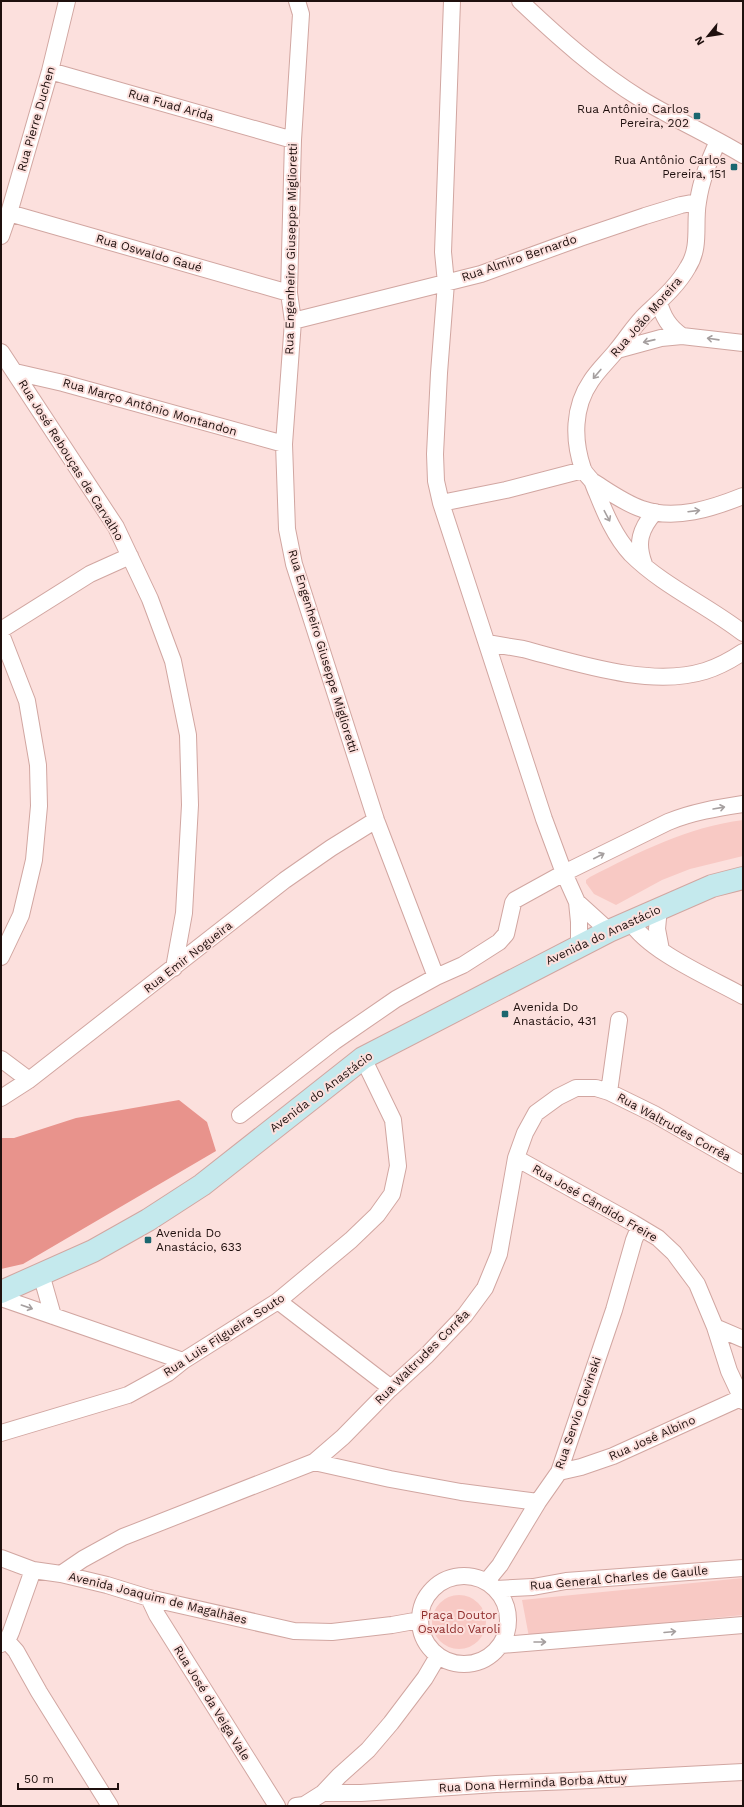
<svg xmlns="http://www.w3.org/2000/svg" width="744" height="1807" viewBox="0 0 744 1807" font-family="'Work Sans',sans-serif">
<rect width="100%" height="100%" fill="#fce0dd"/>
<path fill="#f8c9c4" d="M743,820V856L690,869L662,880L616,905L594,894L586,883V880L590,877C639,852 688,827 743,820Z
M743,1578V1615L529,1637L522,1600Z
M432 1622a27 27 0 1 1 54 0a27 27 0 1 1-54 0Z"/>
<path fill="#e8938c" d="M179,1100L207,1122L216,1151L23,1264L1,1269V1138H14L76,1118Z"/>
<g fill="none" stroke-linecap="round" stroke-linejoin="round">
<g stroke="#d1a6a1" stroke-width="18">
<path id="street" d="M297,1L301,14L293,140L289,293L293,321L284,444L287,529L294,564L376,820L436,977
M452,1L443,252L446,283L439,373L435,454L436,481L441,503L544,819L564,873L577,902L579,922V945
M520,1C557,36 597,72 641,99C674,119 710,135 743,155
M50,71L293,140
M718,141C709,161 701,180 698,202C694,224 701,247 688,267C678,285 662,299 647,313C635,324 627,338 616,351C608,361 598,370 591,381C573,407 573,440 583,469C585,474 589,477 592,481C594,485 595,489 597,493C605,513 615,537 631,554C663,586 707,605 743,633
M9,213L289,293
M1,236L9,213L50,71L67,1
M659,302C663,317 669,327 682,336
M293,321L481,274L580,238L645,216L681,205L697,202
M617,350L661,338L682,336L743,343
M1,352L116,527L150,599L173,661L188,735L190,805L184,913L174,968
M15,372L63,383L284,444
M592,481C608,491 624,503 642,509C675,521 713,508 743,496
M441,503L506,490L583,470
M644,564C636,543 640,529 655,512
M1,630L90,574L130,556
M1,634L27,701L38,765L39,806L34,860L21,915L1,957
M487,643C499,645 511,647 523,649C577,663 650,688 705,671C718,667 731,660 743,652
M577,902L609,931
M659,908L657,929L661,950
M630,921C649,952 711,978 743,996
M1,1059L29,1080
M609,1092L619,1020
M1,1098L29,1080L285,880L331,848L376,820
M240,1115L335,1041L396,999L436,977L463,965L499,942L506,934L513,903L515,900L564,873L668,822C692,812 717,808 743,804
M516,1158L633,1223L658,1238L674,1253L697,1284L715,1327L729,1371L743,1401
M41,1274L53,1316
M1,1298L183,1361
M278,1301L391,1388
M715,1327L743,1339
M1,1433L128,1395L168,1373L183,1361L278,1301L351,1240L377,1215L392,1194L398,1166L393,1120L363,1058
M314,1462L343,1437L390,1389L427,1355L465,1315L485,1288L499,1254L516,1158L525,1133L536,1113L558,1097L576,1088H596L609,1092L654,1114L743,1165
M559,1472L581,1467L613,1456L743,1397
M1,1558L33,1570L61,1574L107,1585L149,1598L294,1631L332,1632L392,1625L420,1620
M61,1574L83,1559L123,1537L314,1462L390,1479L461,1492L538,1502
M420 1620a44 44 0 1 1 88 0a44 44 0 1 1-88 0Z
M486,1582L500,1565L538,1502L559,1472L614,1310L634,1240L639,1228
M496,1589L533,1587L566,1581L743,1568
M149,1598L157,1615L277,1806
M7,1641L16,1651L39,1692L110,1806
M1,1644L7,1641L11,1632L33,1570
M501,1645L743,1625
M323,1793H361L496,1784L571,1781L743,1772
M296,1806L304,1805L323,1793L339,1776L368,1750L391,1723L425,1678L438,1656"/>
</g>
<g stroke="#d1a6a1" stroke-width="24">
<path id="secondary" d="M1,1292L93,1251L148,1220L202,1185L363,1058L609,931L712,886L743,878"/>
</g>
<use href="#street" stroke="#fff" stroke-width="16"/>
<use href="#secondary" stroke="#c4e9ed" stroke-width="22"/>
</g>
<defs><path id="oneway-shaft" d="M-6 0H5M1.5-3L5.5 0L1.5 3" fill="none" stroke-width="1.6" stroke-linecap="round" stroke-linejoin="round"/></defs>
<g stroke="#a59f9f">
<use href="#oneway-shaft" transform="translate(713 339) rotate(-172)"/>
<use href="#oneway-shaft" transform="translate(649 341) rotate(167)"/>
<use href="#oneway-shaft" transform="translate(597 374) rotate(130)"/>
<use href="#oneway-shaft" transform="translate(694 511) rotate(-7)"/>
<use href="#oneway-shaft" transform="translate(607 516) rotate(62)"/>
<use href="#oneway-shaft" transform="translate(719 808) rotate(-10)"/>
<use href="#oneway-shaft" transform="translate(599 856) rotate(-27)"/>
<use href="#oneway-shaft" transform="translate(27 1307) rotate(19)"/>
<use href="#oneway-shaft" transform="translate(670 1632) rotate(-5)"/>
<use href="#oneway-shaft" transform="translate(540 1642)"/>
</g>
<g fill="#1b676f" stroke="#fce0dd" stroke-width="1.5">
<rect x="693" y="112" width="8" height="8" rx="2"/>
<rect x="730" y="163" width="8" height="8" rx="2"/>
<rect x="501" y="1010" width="8" height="8" rx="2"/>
<rect x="144" y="1236" width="8" height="8" rx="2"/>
</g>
<g text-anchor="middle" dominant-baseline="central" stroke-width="4" stroke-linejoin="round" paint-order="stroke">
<g font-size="12" fill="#1f100e" stroke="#fce0dd">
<text transform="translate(171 105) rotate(16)">Rua Fuad Arida</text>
<text transform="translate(36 119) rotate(-74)">Rua Pierre Duchen</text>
<text transform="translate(291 249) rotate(-89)">Rua Engenheiro Giuseppe Miglioretti</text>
<text transform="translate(149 253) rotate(16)">Rua Oswaldo Gaué</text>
<text transform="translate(519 258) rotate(-19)">Rua Almiro Bernardo</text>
<text transform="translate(646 317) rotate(-49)">Rua João Moreira</text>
<text transform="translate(150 407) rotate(16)">Rua Março Antônio Montandon</text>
<text transform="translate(71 460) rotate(58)">Rua José Rebouças de Carvalho</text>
<text transform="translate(323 651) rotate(73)">Rua Engenheiro Giuseppe Miglioretti</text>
<text transform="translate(603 935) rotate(-25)">Avenida do Anastácio</text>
<text transform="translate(188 957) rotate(-38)">Rua Emir Nogueira</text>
<text transform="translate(321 1092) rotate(-37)">Avenida do Anastácio</text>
<text transform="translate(674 1127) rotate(29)">Rua Waltrudes Corrêa</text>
<text transform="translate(595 1203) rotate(30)">Rua José Cândido Freire</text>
<text transform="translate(224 1335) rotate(-33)">Rua Luis Filgueira Souto</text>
<text transform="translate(422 1357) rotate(-45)">Rua Waltrudes Corrêa</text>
<text transform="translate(578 1413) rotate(-71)">Rua Servio Clevinski</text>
<text transform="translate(652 1438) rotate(-24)">Rua José Albino</text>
<text transform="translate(619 1578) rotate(-5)">Rua General Charles de Gaulle</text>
<text transform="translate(158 1598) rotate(14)">Avenida Joaquim de Magalhães</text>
<text transform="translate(212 1703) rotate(58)">Rua José da Veiga Vale</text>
<text transform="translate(533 1783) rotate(-3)">Rua Dona Herminda Borba Attuy</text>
</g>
<g font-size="12" fill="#1f100e" stroke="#fce0dd" text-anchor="end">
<text x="689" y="109">Rua Antônio Carlos<tspan x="689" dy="14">Pereira, 202</tspan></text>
<text x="726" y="160">Rua Antônio Carlos<tspan x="726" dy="14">Pereira, 151</tspan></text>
<text x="513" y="1007" text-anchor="start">Avenida Do<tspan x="513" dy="14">Anastácio, 431</tspan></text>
<text x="156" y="1233" text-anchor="start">Avenida Do<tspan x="156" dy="14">Anastácio, 633</tspan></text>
</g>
<g font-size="12" fill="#8e2b2a" stroke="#fce0dd">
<text x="459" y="1615">Praça Doutor<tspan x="459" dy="14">Osvaldo Varoli</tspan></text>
</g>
</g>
<rect width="744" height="1807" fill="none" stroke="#1f100e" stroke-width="4"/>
<g transform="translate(708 36) rotate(240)" stroke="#fce0dd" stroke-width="3" paint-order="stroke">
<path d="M0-3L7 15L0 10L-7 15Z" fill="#1f100e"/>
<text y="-6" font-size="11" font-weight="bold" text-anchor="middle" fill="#1f100e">N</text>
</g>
<path d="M18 1783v6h100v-6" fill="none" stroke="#1f100e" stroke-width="2"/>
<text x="24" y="1783" font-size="12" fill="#1f100e" stroke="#fce0dd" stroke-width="3" paint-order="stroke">50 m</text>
</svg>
